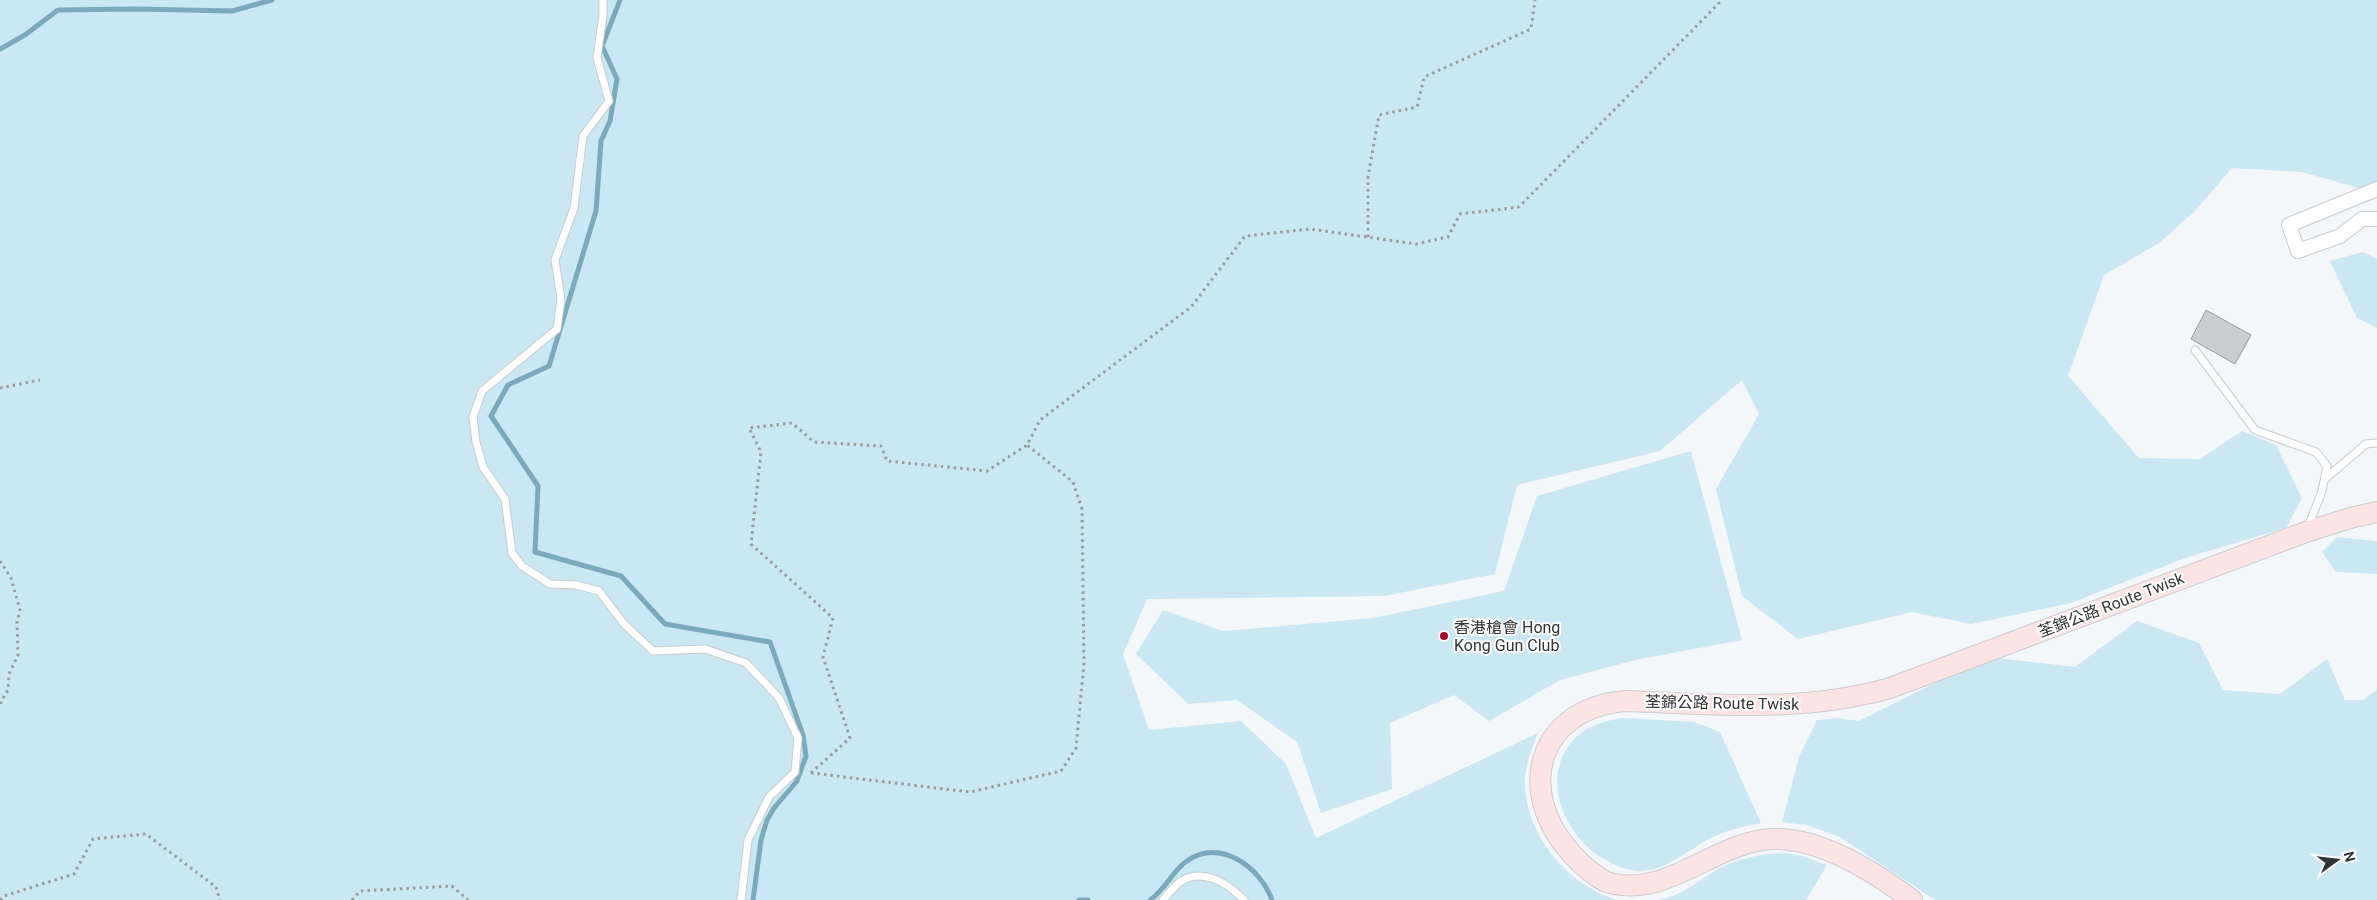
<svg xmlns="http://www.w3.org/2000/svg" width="2377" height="900" viewBox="0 0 2377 900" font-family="Roboto,'Noto Sans TC',sans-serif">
<rect width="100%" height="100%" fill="#f3f7f9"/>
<path fill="#cae7f4" d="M0,0H2377V193L2302,172L2232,168L2194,212L2159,243L2104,275L2068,376L2139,458L2200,459L2242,431L2276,445L2302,498L2286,528L2188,557L2071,603L1971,624L1912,612L1798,639L1742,596L1716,489L1759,414L1742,380L1660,451L1517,485L1495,574L1384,596L1147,599L1123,654L1149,730L1241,721L1286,764L1316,838L1538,733C1532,748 1526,762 1525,778C1523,823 1554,868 1592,889C1599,894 1609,897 1617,900H0Z
M2363,252L2377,259V328L2357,318L2330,261Z
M1691,451L1742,640L1635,660L1560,680L1489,721L1454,695L1390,723L1392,789L1321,813L1297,742L1237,700L1188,704L1136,654L1163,610L1223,631L1373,618L1504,591L1537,496Z
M2337,537L2377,541V574L2336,572L2322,552Z
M2137,621L2199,643L2223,690L2280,694L2327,659L2345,700H2363L2377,689V900H1935L1840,837L1807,825L1782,822L1799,757L1817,720L1837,718L1859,721L1987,657L2075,667Z
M1626,718L1694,722L1720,732L1761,823C1744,826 1728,830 1713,837C1688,849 1668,871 1638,871C1622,870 1609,863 1596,854C1538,809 1543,724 1626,718Z
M1781,853L1799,855L1827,865L1806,900H1657C1680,897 1698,881 1718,869C1738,859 1759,854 1781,853Z"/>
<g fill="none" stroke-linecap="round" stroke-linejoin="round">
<path stroke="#7caabd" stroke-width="5" d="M620,0L602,46L617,79L610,121L601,141L596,211L549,366L508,385L491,416L538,486L535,552L621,576L665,624L770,642L803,735L806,756L797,781L774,808L767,820L761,840L753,900
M0,49L25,35L58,10L136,9L232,11L272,0
M1079,900H1088
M1150,900C1166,889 1172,871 1187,861C1220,837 1261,868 1272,900"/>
</g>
<path fill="#cacecf" stroke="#979b9d" d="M2206,310L2251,335L2235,364L2191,339Z"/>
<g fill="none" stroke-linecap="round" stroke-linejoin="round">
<g stroke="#c8ccce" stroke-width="9">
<path id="service" d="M603,0V15L597,58L609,101L583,136L574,208L555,260L561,299L557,329L482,391L473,417L476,442L483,467L505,499L512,553L522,566L550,584L576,585L599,591L624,624L653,651L705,649L746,663L779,698L798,738L795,772L769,797L748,840L741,900
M2195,350L2255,430L2316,452L2327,466L2322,491L2308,527
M2326,478L2366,444L2377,443
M1163,900C1168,894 1174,886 1180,882C1202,867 1228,883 1244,900"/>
</g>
<g stroke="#c8ccce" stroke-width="16">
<path id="minor" d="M2377,189L2289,225L2298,251L2340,236L2362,219H2377"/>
</g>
<g stroke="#c8ccce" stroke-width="22">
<path id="secondary" d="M1912,900C1875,872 1819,837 1772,839C1713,842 1667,900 1606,882C1593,875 1581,864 1571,853C1515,791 1537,708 1626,701C1716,704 1802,713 1890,688L2306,532L2350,518L2377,512"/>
</g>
<path stroke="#999b9d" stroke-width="3" stroke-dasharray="2.5 4" stroke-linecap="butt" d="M1368,237V177L1379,115L1417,107L1424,77L1531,29L1535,0
M0,388L40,380
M0,561L11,578L20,610L17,622L18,655L9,674L8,690L1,701L0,708
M811,773L850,738L823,657L833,618L751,544L761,452L749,428L792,423L814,442L881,446L887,461L987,471L1027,445L1040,420L1191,307L1245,236L1310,229L1416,244L1448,237L1460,214L1519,207L1722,0
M811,773L970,792L1061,771L1076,748L1084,663L1082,509L1073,482L1027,445
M0,900L4,896L74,874L93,839L146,834L216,887L220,900
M352,900L360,891L452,886L468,900"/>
<use href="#service" stroke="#fff" stroke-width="7"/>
<use href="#minor" stroke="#fff" stroke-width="14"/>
<use href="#secondary" stroke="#fee3e4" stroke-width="20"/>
</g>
<circle fill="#a50a2d" stroke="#fff" stroke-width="2" cx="1444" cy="636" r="5"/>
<g text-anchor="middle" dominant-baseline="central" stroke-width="4" stroke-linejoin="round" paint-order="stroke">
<g font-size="16" fill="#323334" stroke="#fff">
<text transform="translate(2111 605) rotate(-21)">荃錦公路 Route Twisk</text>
<text transform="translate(1722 703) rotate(1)">荃錦公路 Route Twisk</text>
</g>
<g font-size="16" fill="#323334" stroke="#fff" text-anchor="start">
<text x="1454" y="627">香港槍會 Hong<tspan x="1454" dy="18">Kong Gun Club</tspan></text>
</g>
</g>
<g transform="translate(2337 860) rotate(75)" stroke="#ffffff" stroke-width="4" paint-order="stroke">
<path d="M0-4L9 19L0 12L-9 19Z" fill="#323334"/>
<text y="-8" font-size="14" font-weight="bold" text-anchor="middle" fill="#323334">N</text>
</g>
</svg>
